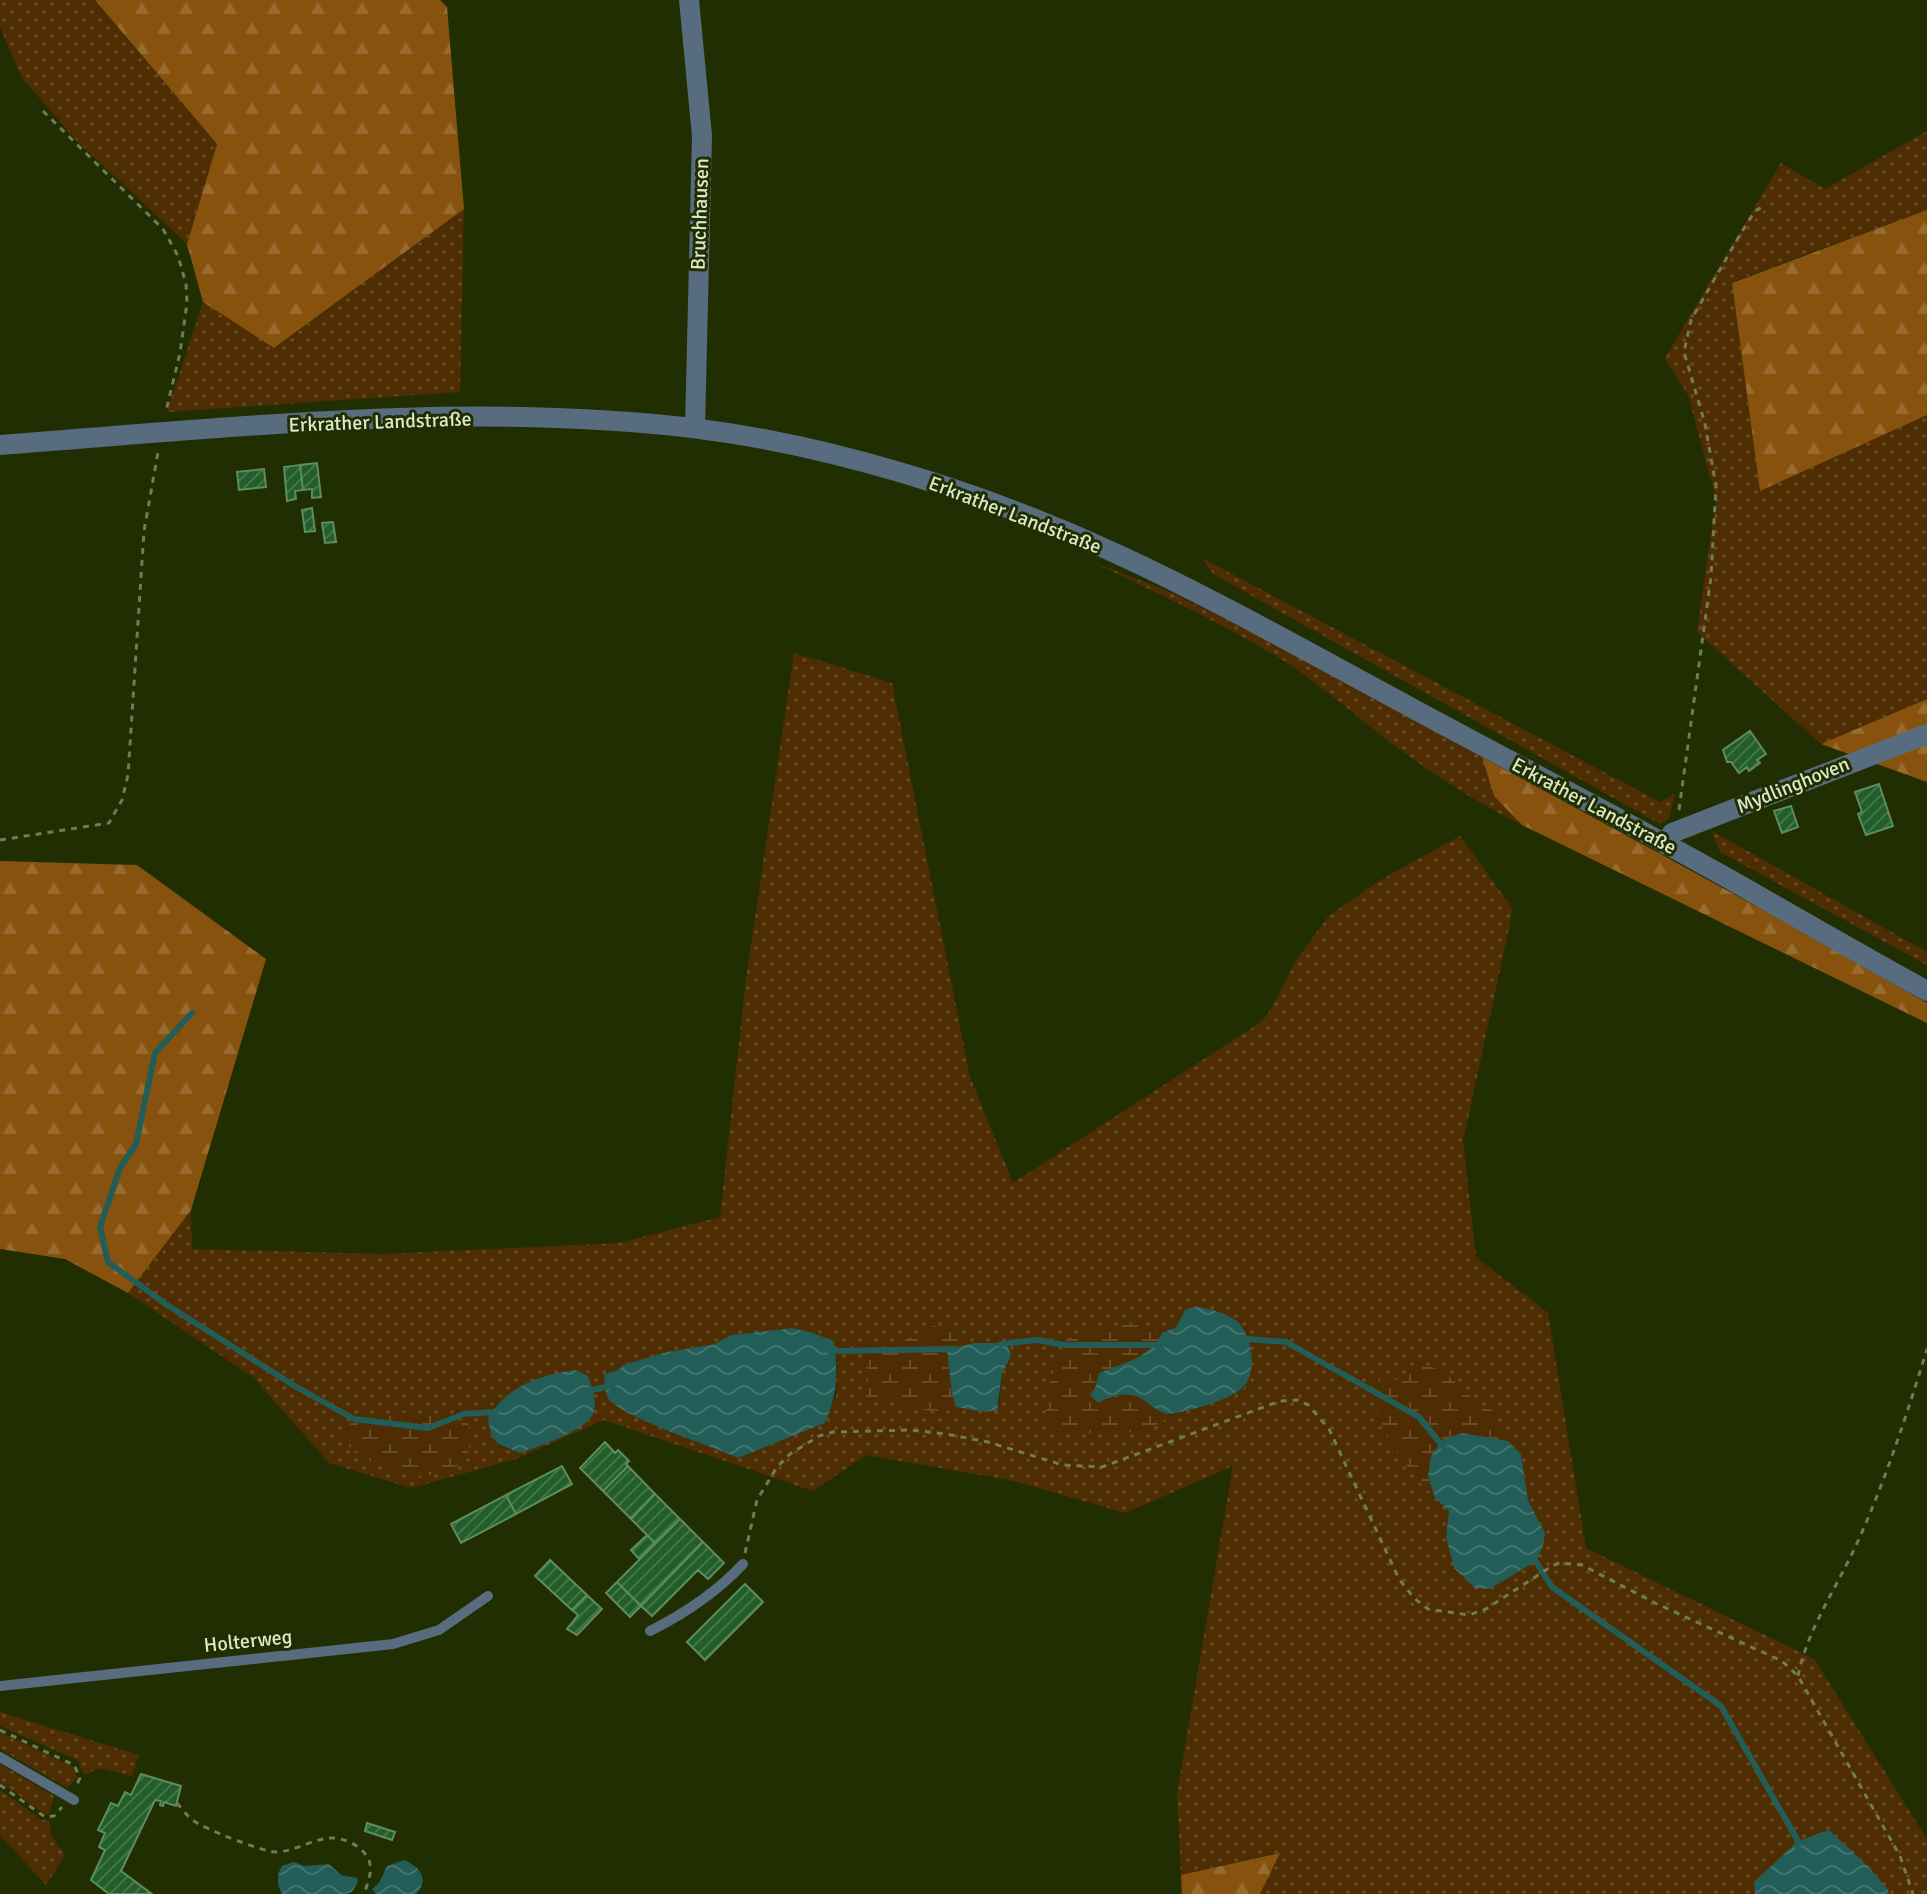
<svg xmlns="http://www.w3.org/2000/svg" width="1927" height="1894" viewBox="0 0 1927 1894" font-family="Signika,sans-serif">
<defs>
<pattern id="grass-dots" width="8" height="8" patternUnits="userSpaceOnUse" patternTransform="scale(2)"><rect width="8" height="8" fill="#4f2d02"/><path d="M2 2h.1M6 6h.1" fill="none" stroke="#684b26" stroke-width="1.8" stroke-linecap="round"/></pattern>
<pattern id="forest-firs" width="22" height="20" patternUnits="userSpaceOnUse" patternTransform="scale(2)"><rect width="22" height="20" fill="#87520e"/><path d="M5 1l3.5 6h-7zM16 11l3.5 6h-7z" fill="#976b30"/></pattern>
<pattern id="wetland-marsh" width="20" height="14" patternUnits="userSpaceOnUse" patternTransform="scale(2)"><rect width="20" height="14" fill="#4f2d02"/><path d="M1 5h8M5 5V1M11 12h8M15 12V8" fill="none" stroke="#684b26"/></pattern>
<pattern id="water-waves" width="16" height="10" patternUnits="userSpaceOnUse" patternTransform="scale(2)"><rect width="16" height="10" fill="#225d57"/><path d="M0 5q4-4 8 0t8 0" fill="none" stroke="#42746e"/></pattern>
<pattern id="building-hatch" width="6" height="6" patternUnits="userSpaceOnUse" patternTransform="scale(2)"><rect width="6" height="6" fill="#235e2a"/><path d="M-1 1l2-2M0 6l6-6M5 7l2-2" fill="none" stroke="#427548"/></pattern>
</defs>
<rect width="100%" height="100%" fill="#212e01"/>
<path fill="url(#grass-dots)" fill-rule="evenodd" d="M0,0H95L217,144L187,244L76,140L22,78L0,27Z
M1927,131V210L1732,282L1760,490L1927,415V699L1821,744L1697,632L1716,499L1688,395L1665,358L1781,163L1825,189Z
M464,209L460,392L167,412L203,302L275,348Z
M1202,558L1660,802L1675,793L1669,818L1660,824L1213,574Z
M1085,559L1173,593L1301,657L1482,757L1494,796L1522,825C1473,801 1427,770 1383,737C1350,710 1317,682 1281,659C1218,621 1152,590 1085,559Z
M794,653L892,683L970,1077L1013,1183L1261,1022L1268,1014L1297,959L1328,917L1377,882L1460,836L1513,909L1463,1142L1476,1257L1548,1313L1586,1548L1814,1659L1927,1839V1894H1260L1279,1853L1181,1875L1177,1794L1233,1466L1125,1513L1014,1481L866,1455L813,1491L604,1420L516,1459L411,1488L329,1463L254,1378L128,1293L191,1210L192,1249L383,1254L619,1243L720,1217L746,979ZM1207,1308L1236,1320L1244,1388L1233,1395L1172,1415L1157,1410L1141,1397L1095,1388L1099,1373C1123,1363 1150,1358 1162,1333L1176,1327L1185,1310ZM792,1328L834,1341L837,1365L836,1398L738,1458L622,1409L606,1387L604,1379L618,1370L667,1352L715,1344L731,1335ZM973,1343L1011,1356L1002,1374L999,1405L947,1350ZM523,1385L576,1428L520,1453L499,1446L494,1406ZM1521,1454L1528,1500L1545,1533L1446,1537L1449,1511L1435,1498Z
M1712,831L1927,952V965L1720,852Z
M0,1712L139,1755L132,1776L100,1768L84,1775L77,1760L0,1726Z
M0,1732L73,1767L77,1778L67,1788L0,1749Z
M0,1764L54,1796L49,1814H45L0,1782Z
M0,1790L42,1820H49L52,1837L65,1855L46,1885L0,1835Z"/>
<path fill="url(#forest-firs)" d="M95,0H440L447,7L464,209L274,348L203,302L187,244L217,144Z
M1927,210V415L1760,491L1732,283Z
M1927,699V782L1821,744Z
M1482,757L1778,918L1927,1003V1023L1522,825L1494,796Z
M0,861L137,865L266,959L191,1210L128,1293L65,1259L0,1249Z
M1280,1853L1260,1894H1182L1181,1875Z"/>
<path fill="url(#wetland-marsh)" d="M1134,1323L1162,1333C1150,1358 1123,1363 1099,1373L1095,1380L1098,1403C1138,1382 1138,1404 1172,1415L1149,1430L1125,1433H1068L1045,1424C1045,1405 1054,1346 1072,1336C1083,1331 1121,1325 1134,1323Z
M932,1326L947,1328L959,1337L958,1347L947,1351L952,1393L956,1407C941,1417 925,1409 908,1406L901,1397L882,1403L866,1397L869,1374L862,1359L863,1346L874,1341L886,1350Z
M1415,1362L1443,1371L1480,1405L1494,1411L1508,1441L1462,1433L1431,1456L1428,1476L1435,1498C1407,1469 1379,1435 1374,1394L1381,1385L1380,1377L1402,1381Z
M409,1412L468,1422L471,1442L466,1462C448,1471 432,1478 412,1475C404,1474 396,1470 388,1467C367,1460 330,1448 354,1419Z"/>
<path fill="url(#water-waves)" d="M1193,1307C1206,1307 1223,1312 1234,1319C1252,1331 1258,1370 1244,1386C1234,1399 1192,1410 1176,1413C1148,1420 1147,1377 1098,1403L1090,1395L1095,1388L1099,1373C1123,1363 1150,1358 1162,1333L1176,1327L1185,1310Z
M792,1328L813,1333L834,1341C838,1375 838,1392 825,1423L738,1458C713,1446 620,1417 608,1398C605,1393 604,1381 604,1374L618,1370L623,1365L667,1352L715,1344L731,1335Z
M973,1343H1007L1011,1356L1002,1374L997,1410L986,1412L956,1407L952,1393L947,1350Z
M576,1370L588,1376C592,1387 598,1402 593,1414C585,1431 537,1447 520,1453C497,1444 491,1444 488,1418C506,1386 542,1374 576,1370Z
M1462,1433L1508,1441L1521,1454L1528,1500L1545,1533L1543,1546L1536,1561L1490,1589L1475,1588L1454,1568L1446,1537L1449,1511L1435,1498L1428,1476L1431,1456L1442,1440Z
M1829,1830L1868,1866L1888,1890L1889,1894H1755L1754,1882L1798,1841Z
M404,1860C420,1867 430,1879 416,1894H376L372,1889L379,1883L387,1866Z
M294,1862L304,1866L329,1864L341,1875L357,1878L358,1882L352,1892L346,1894H282C277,1885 276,1875 282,1866Z"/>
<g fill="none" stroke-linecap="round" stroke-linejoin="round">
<path stroke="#225d57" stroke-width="6" d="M192,1013L155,1053L136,1144L120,1168L100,1227L108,1262L167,1305L293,1385L354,1419L428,1428L464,1414L496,1412
M1244,1342L1248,1339L1286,1342L1419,1417L1445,1449
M1001,1344L1037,1340L1065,1345H1162
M830,1351L955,1349
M585,1392L613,1385
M1533,1557L1552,1587L1721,1706L1798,1841V1847"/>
</g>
<path fill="url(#building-hatch)" stroke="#5d8c5f" stroke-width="2" d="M317,463L321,497L312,498V489L303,490L300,465Z
M300,465L303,490L295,491L296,499L287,501L284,467Z
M264,469L266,487L239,490L237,472Z
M312,508L315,531L305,532L302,510Z
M333,522L336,542L325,543L322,523Z
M1750,731L1766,754L1757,760L1760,763L1749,771L1747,767L1739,773L1731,762H1727L1723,750Z
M1879,784L1893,826L1866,835L1858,814L1862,812L1855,792Z
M1791,806L1798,827L1782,833L1774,811Z
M605,1442L615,1453L618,1450L629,1461L626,1464L628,1466L603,1491L580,1468Z
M562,1466L572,1484L516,1514L506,1495Z
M628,1466L655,1494L631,1519L603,1491Z
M655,1494L680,1519L655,1543L631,1519Z
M506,1495L516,1514L461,1543L451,1524Z
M680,1519L703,1542L641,1606L617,1582Z
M647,1535L655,1543L639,1559L631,1550Z
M703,1542L724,1563L708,1579L698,1570L652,1616L641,1606Z
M550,1560L587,1595L572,1610L535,1576Z
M617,1582L641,1606L630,1617L606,1593Z
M745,1584L763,1602L705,1660L687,1642Z
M587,1595L602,1609L577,1635L567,1629L578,1615L572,1610Z
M141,1774L181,1786L176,1806L164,1802L163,1806L160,1805L161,1801L155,1800L121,1871L152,1894H109L91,1880L105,1850L99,1847L105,1833L98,1830L111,1803L118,1806L125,1792L131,1795Z
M367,1823L395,1832L392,1840L365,1831Z"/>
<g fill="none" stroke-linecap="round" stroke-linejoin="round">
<path stroke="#707c56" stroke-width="3" stroke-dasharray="6 6" stroke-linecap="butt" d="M43,111L163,229L178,256L186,284L187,303L180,353L166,411
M1679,810L1711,577L1716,486L1705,424L1684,352L1691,320L1741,233L1755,211L1766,205
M0,840L109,823L122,800L128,775L144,531L158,452
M745,1553L757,1500L777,1467L790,1454L819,1436L833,1432L911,1430L946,1434L988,1442L1063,1465L1102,1467L1280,1401L1298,1400L1308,1405L1329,1429L1399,1579L1414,1598L1428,1609L1469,1615L1486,1609L1552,1566L1559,1563L1582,1565L1657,1604L1782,1661L1798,1676L1900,1856L1913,1894
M1798,1676C1808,1627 1838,1586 1858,1541C1886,1479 1907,1414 1927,1349
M0,1730L74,1765L80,1778L77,1784
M0,1785L45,1817L54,1816L62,1807
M177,1803C182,1809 187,1816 194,1821C205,1829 263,1852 276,1852C294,1852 312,1839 330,1838C345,1837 367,1848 370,1864C372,1873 367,1885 364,1894"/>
<path stroke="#576c7f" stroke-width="10" d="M650,1631C686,1613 716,1593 743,1564
M0,1686L393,1644L439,1630L488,1596
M0,1757L74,1800"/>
<path stroke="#576c7f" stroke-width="20" d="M689,0L702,136L695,428
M1666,845L1672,833L1927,734"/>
<path stroke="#576c7f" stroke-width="20" d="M0,445C229,428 463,401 692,428C833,445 988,494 1117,554C1217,600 1313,655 1410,707C1519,766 1630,823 1738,884C1801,920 1863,956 1927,991"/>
</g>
<g text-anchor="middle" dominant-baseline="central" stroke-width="6" stroke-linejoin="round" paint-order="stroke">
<g font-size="20" fill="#dce8ca" stroke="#212e01">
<text transform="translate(700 214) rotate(-88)">Bruchhausen</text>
<text transform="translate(380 422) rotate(-2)">Erkrather Landstraße</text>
<text transform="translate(1015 515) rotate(21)">Erkrather Landstraße</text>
<text transform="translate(1793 785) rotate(-22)">Mydlinghoven</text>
<text transform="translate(1594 806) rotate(28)">Erkrather Landstraße</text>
<text transform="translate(248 1641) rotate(-6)">Holterweg</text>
</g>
</g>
</svg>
